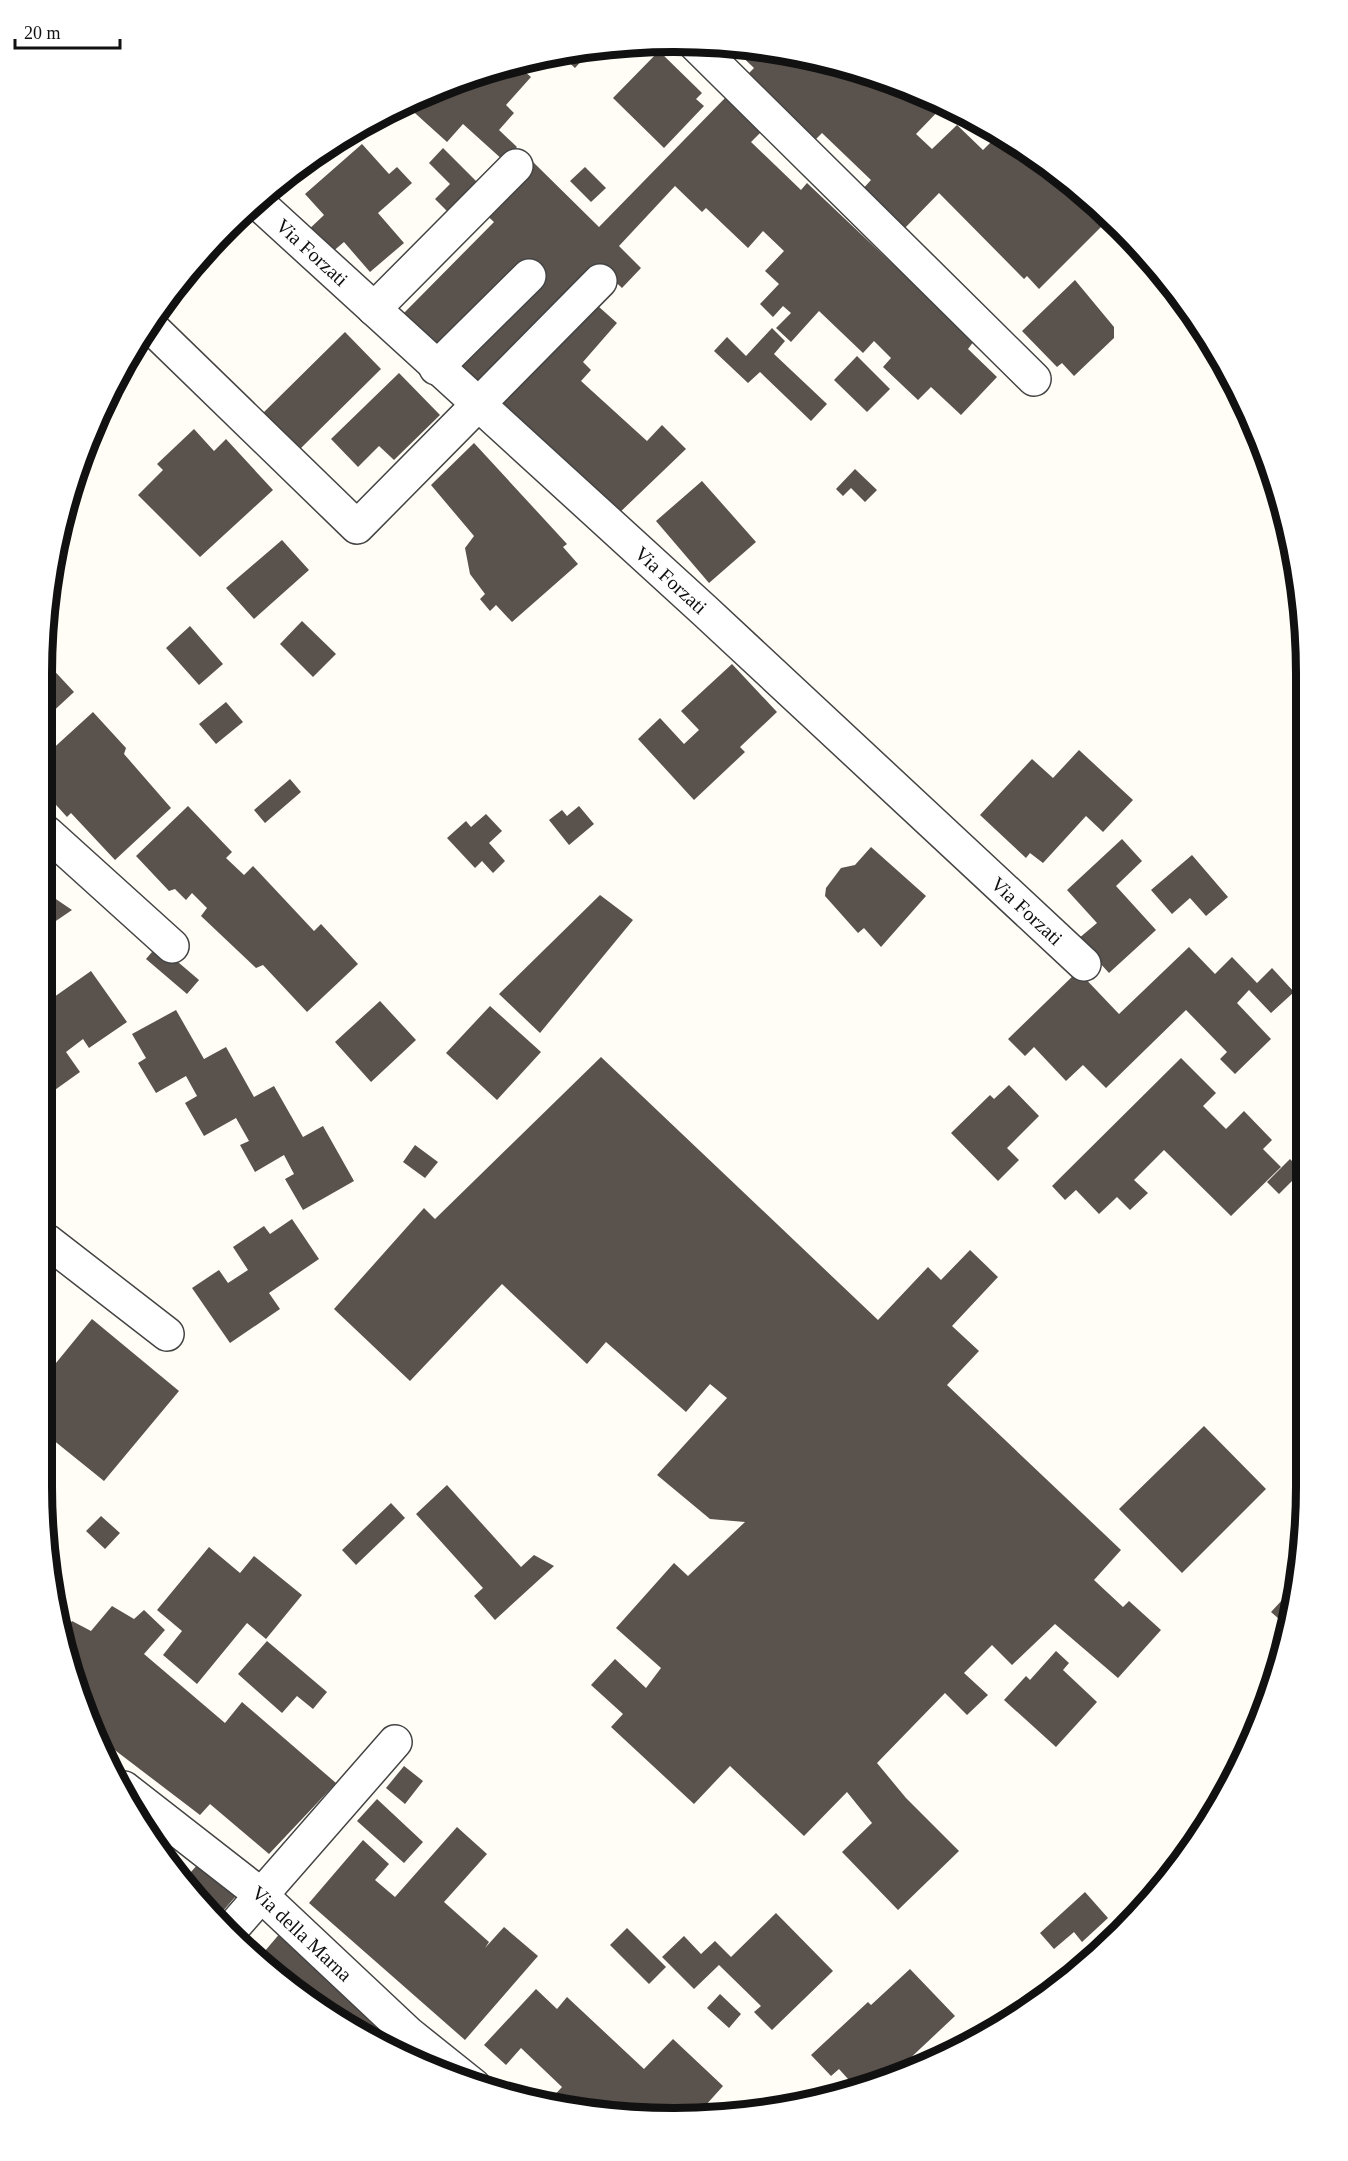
<svg xmlns="http://www.w3.org/2000/svg" width="1348" height="2161" viewBox="0 0 1348 2161" font-family="Georgia,serif">
<rect width="100%" height="100%" fill="#fffdf5"/>
<path fill="#5a524d" d="M731,46L838,64L945,104L916,134L932,149L957,125L983,150L998,135L1059,173L1107,221L1039,289L1027,276L1024,279L939,193L902,231L861,191L871,180L822,133L813,142L745,77L754,68Z
M592,47H594L575,68L561,55Z
M659,51L702,93L696,99L704,106L664,148L613,98Z
M517,65L531,77L506,105L514,113L499,130L517,147L504,161L463,124L447,142L406,105L446,87L453,93L471,75Z
M726,97L762,131L751,142L801,190L807,183L974,341L968,349L997,377L961,415L931,387L918,400L883,367L891,358L874,341L863,353L819,311L791,342L776,328L791,313L783,306L773,317L760,304L779,284L765,271L784,251L763,231L748,248L706,208L702,212L675,186L619,246L641,268L622,288L602,269L475,395L402,315L494,222L481,210L531,160L599,227Z
M362,144L389,174L397,167L412,183L378,213L404,243L370,272L344,242L325,258L304,234L324,215L305,194Z
M443,148L478,183L448,212L435,199L450,184L429,163Z
M585,167L606,188L591,202L570,181Z
M1075,280L1114,327V338L1074,376L1062,363L1057,367L1022,331Z
M589,298L617,323L583,362L591,370L581,381L647,441L662,425L686,449L615,517L492,407Z
M772,328L785,341L774,354L827,404L811,421L760,372L748,383L714,351L727,337L746,356Z
M345,332L381,369L299,450L263,413Z
M857,356L890,389L867,412L834,380Z
M399,373L440,415L394,460L379,446L358,467L331,439Z
M194,429L214,451L226,439L273,490L200,557L138,495L163,470L157,464Z
M474,443L567,544L563,547L578,564L512,622L496,605L490,611L480,599L485,594L470,574L465,548L474,536L431,485Z
M855,469L877,490L865,502L851,488L843,496L836,489Z
M702,481L756,542L709,583L656,521Z
M282,540L309,570L254,619L226,588Z
M302,621L336,654L313,677L280,644Z
M190,626L223,664L199,685L166,648Z
M47,663L74,692L47,717Z
M732,664L777,712L740,747L745,752L694,800L638,739L660,718L684,744L699,730L681,711Z
M226,702L243,722L216,744L199,724Z
M93,712L126,748L124,754L171,808L115,860L71,813L67,817L47,795V754Z
M1079,750L1133,800L1103,832L1086,816L1043,863L1030,853L1026,858L980,815L1032,759L1053,778Z
M290,779L301,792L265,823L254,810Z
M188,806L232,852L226,858L244,875L253,866L314,931L321,924L358,964L307,1012L263,965L256,968L201,916L207,908L192,893L186,900L175,889L169,891L136,856Z
M579,806L594,824L569,845L549,820L562,810L567,816Z
M486,814L502,831L489,843L505,861L493,873L482,861L475,868L447,838L466,821L471,827Z
M1122,839L1142,861L1116,886L1156,930L1109,973L1078,939L1097,923L1067,890Z
M871,847L926,896L881,947L864,928L858,933L825,896L826,888L841,868L855,865Z
M1192,855L1228,897L1206,916L1190,898L1172,914L1151,890Z
M47,893L72,910L47,927Z
M600,895L633,920L540,1033L499,994Z
M158,945L199,980L187,994L146,959Z
M1189,947L1215,974L1232,957L1257,983L1272,968L1294,992L1271,1013L1249,990L1237,1003L1271,1039L1235,1074L1220,1059L1227,1052L1186,1010L1106,1088L1083,1065L1066,1081L1034,1047L1025,1056L1008,1039L1078,971L1119,1014Z
M91,971L127,1022L89,1048L83,1039L66,1052L80,1072L52,1092L47,1086V1026L50,1024L47,1002Z
M380,1001L416,1040L371,1082L335,1042Z
M490,1006L541,1052L497,1100L446,1053Z
M176,1010L204,1059L226,1047L254,1097L274,1086L303,1137L323,1126L354,1181L303,1210L285,1179L294,1174L284,1155L255,1172L240,1145L249,1141L236,1118L204,1136L185,1103L197,1096L186,1076L156,1093L138,1063L146,1058L132,1034Z
M601,1057L878,1320L928,1267L941,1280L970,1250L998,1277L952,1326L979,1351L947,1385L1121,1550L1094,1580L1123,1607L1129,1601L1161,1630L1118,1678L1055,1624L1012,1665L992,1645L964,1673L988,1695L967,1715L945,1693L877,1763L906,1798L959,1851L898,1910L842,1852L872,1823L847,1792L804,1836L730,1766L694,1804L611,1727L623,1714L591,1685L615,1659L646,1688L661,1668L616,1628L674,1563L688,1576L745,1522L710,1519L657,1475L727,1398L710,1384L686,1412L606,1342L587,1364L502,1284L410,1381L334,1309L424,1208L435,1219Z
M1181,1058L1216,1093L1203,1106L1226,1129L1244,1111L1272,1140L1263,1149L1281,1167L1231,1216L1164,1150L1134,1180L1148,1193L1130,1210L1117,1197L1099,1214L1076,1190L1065,1200L1052,1186Z
M1009,1085L1039,1116L1007,1148L1019,1160L998,1181L951,1133L990,1095L994,1099Z
M415,1145L438,1162L425,1178L403,1162Z
M1290,1159L1302,1171L1279,1194L1267,1182Z
M292,1219L319,1259L269,1293L280,1309L230,1343L192,1288L219,1270L228,1283L248,1270L233,1247L264,1226L270,1234Z
M92,1319L179,1391L104,1481L47,1435V1374Z
M1204,1426L1266,1489L1182,1573L1119,1509Z
M447,1485L521,1567L534,1555L554,1566L495,1620L474,1596L483,1588L416,1514Z
M391,1503L405,1518L356,1565L342,1550Z
M101,1516L120,1533L105,1549L86,1531Z
M209,1547L240,1573L254,1556L302,1595L266,1639L247,1623L197,1684L163,1655L182,1631L157,1610Z
M1297,1584L1291,1607L1286,1625L1271,1612Z
M112,1606L134,1619L144,1610L165,1630L144,1654L225,1723L242,1702L336,1783L269,1854L210,1804L200,1815L99,1738L75,1690L62,1634L72,1621L91,1631Z
M267,1641L327,1692L313,1709L297,1696L282,1713L238,1674Z
M1056,1651L1069,1663L1063,1670L1097,1702L1056,1747L1004,1700L1026,1676L1030,1680Z
M404,1766L423,1781L405,1804L386,1788Z
M377,1799L423,1842L404,1863L357,1821Z
M457,1827L487,1854L444,1902L489,1942L485,1948L504,1927L538,1956L465,2040L309,1903L363,1840L389,1864L375,1880L395,1897Z
M199,1863L236,1896L216,1919L182,1882Z
M1085,1892L1108,1918L1082,1942L1074,1932L1054,1949L1040,1933Z
M776,1913L833,1971L772,2030L754,2012L761,2006L719,1965L694,1989L662,1957L684,1936L701,1954L715,1941L731,1957Z
M627,1928L666,1967L649,1984L610,1945Z
M282,1931L403,2034L390,2049L358,2034L289,1988L258,1959Z
M910,1969L955,2016L888,2079L858,2090L839,2069L831,2076L811,2055L868,2002L871,2005Z
M536,1989L557,2009L567,1997L644,2069L673,2039L723,2086L696,2116L633,2118L552,2102L550,2100L562,2087L521,2048L506,2065L484,2045Z
M720,1994L741,2014L729,2028L707,2008Z"/>
<g fill="none" stroke-linecap="round" stroke-linejoin="round">
<g stroke="#444" stroke-width="36">
<g id="minor">
<path d="M695,44L1034,379"/>
<path id="s1" d="M256,201L705,611L1084,964"/>
<path d="M374,309L516,166"/>
<path d="M151,327L357,527L600,281"/>
<path d="M436,368L529,276"/>
<path d="M47,833L172,946"/>
<path d="M47,1241L167,1334"/>
<path id="s2" d="M124,1788L260,1894L409,2034L474,2086"/>
<path d="M229,1932L395,1742"/>
</g>
</g>
<use href="#minor" stroke="#fff" stroke-width="33"/>
</g>
<g text-anchor="middle" dominant-baseline="central" stroke-width="6" stroke-linejoin="round" paint-order="stroke">
<g font-size="20" fill="#111" stroke="#fff">
<text stroke="none"><textPath href="#s1" startOffset="76">Via Forzati</textPath></text>
<text stroke="none"><textPath href="#s1" startOffset="562">Via Forzati</textPath></text>
<text stroke="none"><textPath href="#s1" startOffset="1048">Via Forzati</textPath></text>
<text stroke="none"><textPath href="#s2" startOffset="230">Via della Marna</textPath></text>
</g>
</g>
<path d="M0 0H1348V2161H0ZM674 52H674A622 622 0 0 1 1296 674V1486A622 622 0 0 1 674 2108H674A622 622 0 0 1 52 1486V674A622 622 0 0 1 674 52Z" fill="#fff" fill-rule="evenodd"/>
<path fill="none" stroke="#111" stroke-width="8" d="M674 52H674A622 622 0 0 1 1296 674V1486A622 622 0 0 1 674 2108H674A622 622 0 0 1 52 1486V674A622 622 0 0 1 674 52Z"/>
<path d="M15 39v9h105v-9" fill="none" stroke="#111111" stroke-width="3"/>
<text x="24" y="39" font-size="18" fill="#111111" stroke="#ffffff" stroke-width="4.5" paint-order="stroke">20 m</text>
</svg>
